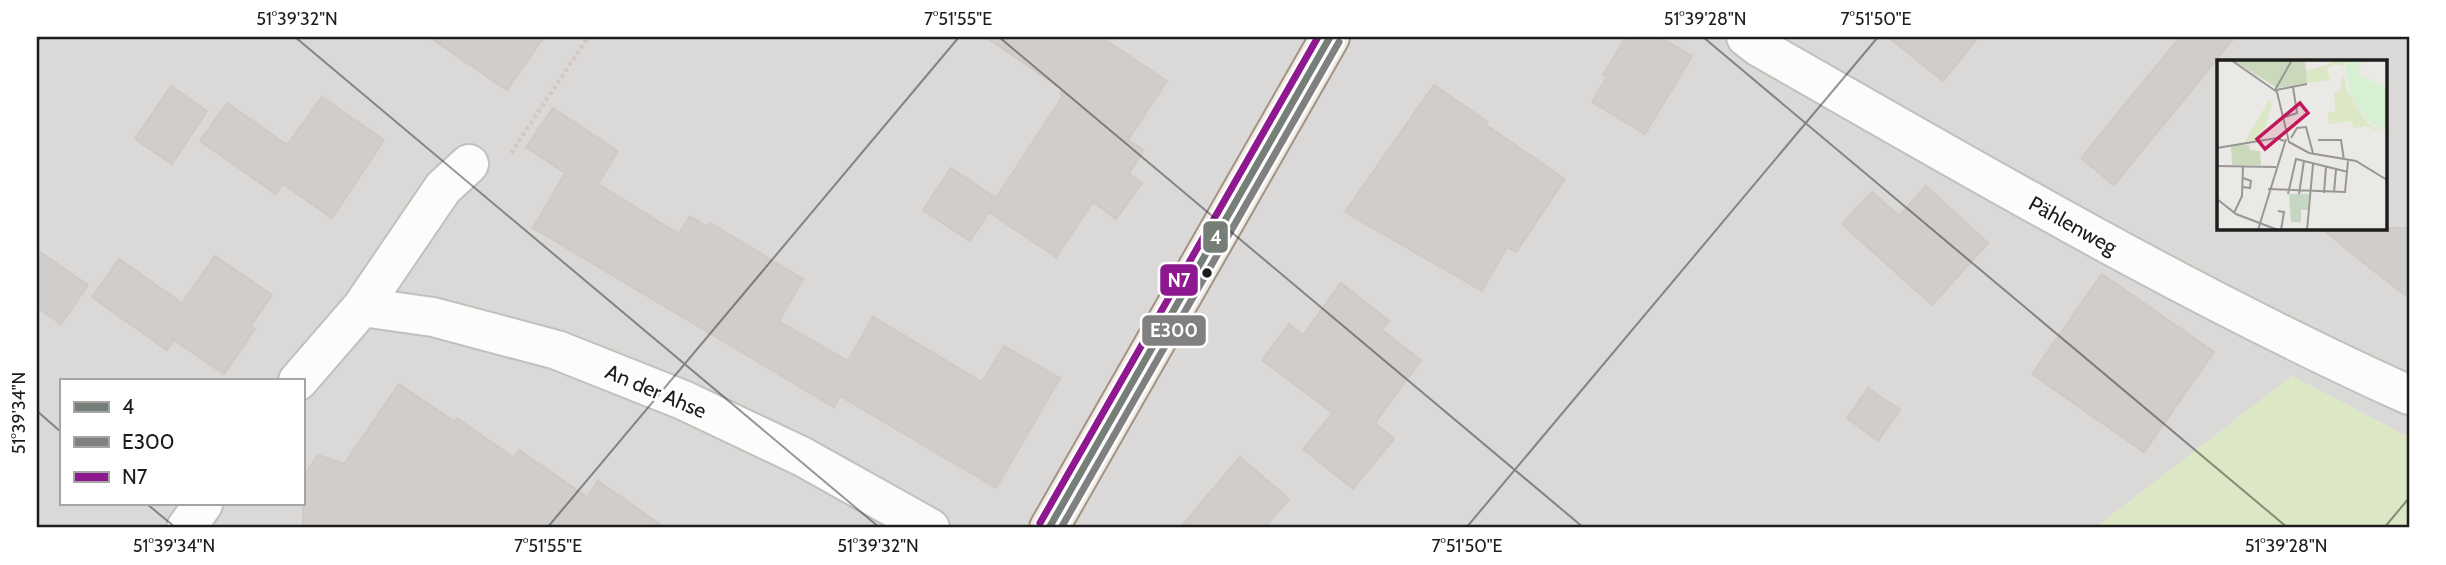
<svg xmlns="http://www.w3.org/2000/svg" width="2446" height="565" viewBox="0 0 2446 565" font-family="Cabin,sans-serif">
<rect width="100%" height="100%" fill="#ebe9e6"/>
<path fill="#dad9d7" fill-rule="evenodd" d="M37,37H2409V437L2292,376L2095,528H37ZM2218,61H2385V228H2218ZM61,381H303V504H61Z"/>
<path fill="#dce7c6" d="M2292,376L2409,437V528H2095Z"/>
<path fill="#d0cdcb" stroke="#cecac8" stroke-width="2" d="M429,37H544L507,90Z
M986,37H1101L1167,81L1128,140L1144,150L1129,174L1142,183L1116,219L1093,202L1056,257L989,212L970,241L923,210L951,168L996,198L1063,96L1060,94L1063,90Z
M1626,37H1660L1692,56L1645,134L1592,102L1607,77L1603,75Z
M1888,37H1978L1943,81Z
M2180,37H2235L2114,185L2081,158Z
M1434,85L1488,122L1486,125L1565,179L1516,252L1507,247L1482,291L1345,212Z
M171,86L207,111L172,164L135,139Z
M322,97L384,140L332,218L283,184L276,194L200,141L227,103L287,145Z
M553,108L618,151L598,184L679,234L690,216L708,227L710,223L803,279L779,321L848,361L873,317L982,382L1004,346L1060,378L996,488L840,396L834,407L533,228L565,173L526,147Z
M1926,186L1988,243L1932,305L1842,224L1872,192L1899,216Z
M2321,228H2409V298L2370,268Z
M37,250L88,285L61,324L37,307Z
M215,256L272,295L251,326L255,329L224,374L174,340L167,350L92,297L119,259L182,303Z
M2102,274L2214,352L2144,452L2032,374Z
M1341,283L1389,321L1382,330L1421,360L1375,423L1394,439L1353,489L1303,449L1333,413L1262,360L1289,324L1303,335Z
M399,384L455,422L457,418L514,458L519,450L587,497L598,481L665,528H303V477L318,455L344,464Z
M1868,388L1900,410L1878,441L1847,418Z
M1240,457L1289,499L1264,528H1180Z"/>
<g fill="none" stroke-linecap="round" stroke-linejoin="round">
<g stroke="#c1c0be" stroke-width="42">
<path id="minor" d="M1746,37L1759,47C1973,169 2185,294 2409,395
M362,307L443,188L469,164
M298,381L362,307L433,317L557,350L683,400L803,457L930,528
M186,528L203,504"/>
</g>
<g stroke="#a09384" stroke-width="42">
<path id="major" d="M1049,528L1330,37"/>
</g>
<path stroke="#d5c7c6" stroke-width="4.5" stroke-dasharray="3.5 3.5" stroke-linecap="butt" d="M511,153L588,37"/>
<use href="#minor" stroke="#fcfcfb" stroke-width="38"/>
<use href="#major" stroke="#f0eae4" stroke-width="38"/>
<g stroke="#fff" stroke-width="12">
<path id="bus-1" d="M1049,528L1330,37"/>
</g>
<g stroke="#fff" stroke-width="12">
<path id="bus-2" d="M1061,528L1339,42"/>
</g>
<g stroke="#fff" stroke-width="12">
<path id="bus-3" d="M1040,523L1318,37"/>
</g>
<use href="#bus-1" stroke="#757f77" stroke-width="7"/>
<use href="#bus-2" stroke="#808080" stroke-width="7"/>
<use href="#bus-3" stroke="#8d188f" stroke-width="7"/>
</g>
<path fill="none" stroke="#1d1d1d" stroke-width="2" stroke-opacity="0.45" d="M295,37L880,528M999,37L1584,528M1703,37L2288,528M2407,37L2409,39M37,42L41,37M37,411L61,432M147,504L176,528M547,528L959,37M1466,528L1878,37M2384,528L2409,498"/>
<circle fill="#1d1d1d" stroke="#fff" stroke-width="2.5" cx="1207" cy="273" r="6"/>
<g text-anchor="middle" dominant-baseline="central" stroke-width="5" stroke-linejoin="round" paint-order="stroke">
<g font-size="21" fill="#1d1d1d" stroke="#fff">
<text transform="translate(2073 225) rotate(29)">Pählenweg</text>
<text transform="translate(656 391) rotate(23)">An der Ahse</text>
</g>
</g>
<g transform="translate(2217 60)">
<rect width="170" height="170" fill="#ebe9e6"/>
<path d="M113,0H126V12L124,5H116L110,8L113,20L90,23L89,11L113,4ZM126,13L130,31L151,64L170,74L149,66L136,68L135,61L112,64L111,52L118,51L117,33L123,31ZM52,40L55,44L45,80L27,83Z" fill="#dce7c6"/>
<path d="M15,0H88L90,23L60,28ZM14,85H32L33,90L43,91L44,105H15Z" fill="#cad8bc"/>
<path d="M72,134H92L91,150H84V162H74Z" fill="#c5d6c3"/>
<path d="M128,0H146L140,14L169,28L170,71L153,63L133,34Z" fill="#d6f0d2"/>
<path fill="none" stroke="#999796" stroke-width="2" d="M14,0L60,32L72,82L92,93L139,101L170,120M58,30L75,0M59,30L90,24M65,58L80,53L76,27M74,78L80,68L89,67L96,93M101,80H124L127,100M0,88L60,78L67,81M0,106L59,107M26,118L34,121L33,128L26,127M51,129L128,132L131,101M117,132L119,110M107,133L109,107M71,134L79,99L131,112M82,134L87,101M0,139L19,154L61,170M61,151L67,152L64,170M17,153L25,136L26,106M41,170L69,79M90,170L96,104"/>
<path fill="#c2185b" fill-opacity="0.15" stroke="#c2185b" stroke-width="3.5" d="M83,43L91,53L48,89L40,79Z"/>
<rect width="170" height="170" fill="none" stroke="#1d1d1d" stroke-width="3.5"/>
</g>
<g stroke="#fff" stroke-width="2.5">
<rect x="1202" y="220" width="27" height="34" rx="7" fill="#757f77"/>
<rect x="1159" y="263" width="40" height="34" rx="7" fill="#8d188f"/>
<rect x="1141" y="314" width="66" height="33" rx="7" fill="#808080"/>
</g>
<g font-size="19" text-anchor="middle" font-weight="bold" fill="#fff">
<text x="1216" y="244">4</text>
<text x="1179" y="287">N7</text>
<text x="1174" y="337">E300</text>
</g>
<rect width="2446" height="565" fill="none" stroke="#ffffff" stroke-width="77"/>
<rect x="60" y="379" width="245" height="126" fill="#ffffff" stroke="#a5a5a5" stroke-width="2"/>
<rect x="74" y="402" width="35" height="10" fill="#757f77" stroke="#a5a5a5" stroke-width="2"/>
<text x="122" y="414" font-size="21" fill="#1d1d1d">4</text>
<rect x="74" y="437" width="35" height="10" fill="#808080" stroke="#a5a5a5" stroke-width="2"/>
<text x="122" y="449" font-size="21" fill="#1d1d1d">E300</text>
<rect x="74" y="472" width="35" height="10" fill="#8d188f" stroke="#a5a5a5" stroke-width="2"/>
<text x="122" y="484" font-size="21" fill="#1d1d1d">N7</text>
<rect x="38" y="38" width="2370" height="488" fill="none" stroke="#1d1d1d" stroke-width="2.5"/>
<g font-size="18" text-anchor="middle" fill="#1d1d1d">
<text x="297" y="25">51°39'32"N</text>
<text x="958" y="25">7°51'55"E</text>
<text x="1705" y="25">51°39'28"N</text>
<text x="1876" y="25">7°51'50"E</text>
<text transform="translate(19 413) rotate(-90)" y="6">51°39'34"N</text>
<text x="174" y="552">51°39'34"N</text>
<text x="548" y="552">7°51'55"E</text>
<text x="878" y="552">51°39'32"N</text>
<text x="1467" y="552">7°51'50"E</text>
<text x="2286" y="552">51°39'28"N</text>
</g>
</svg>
